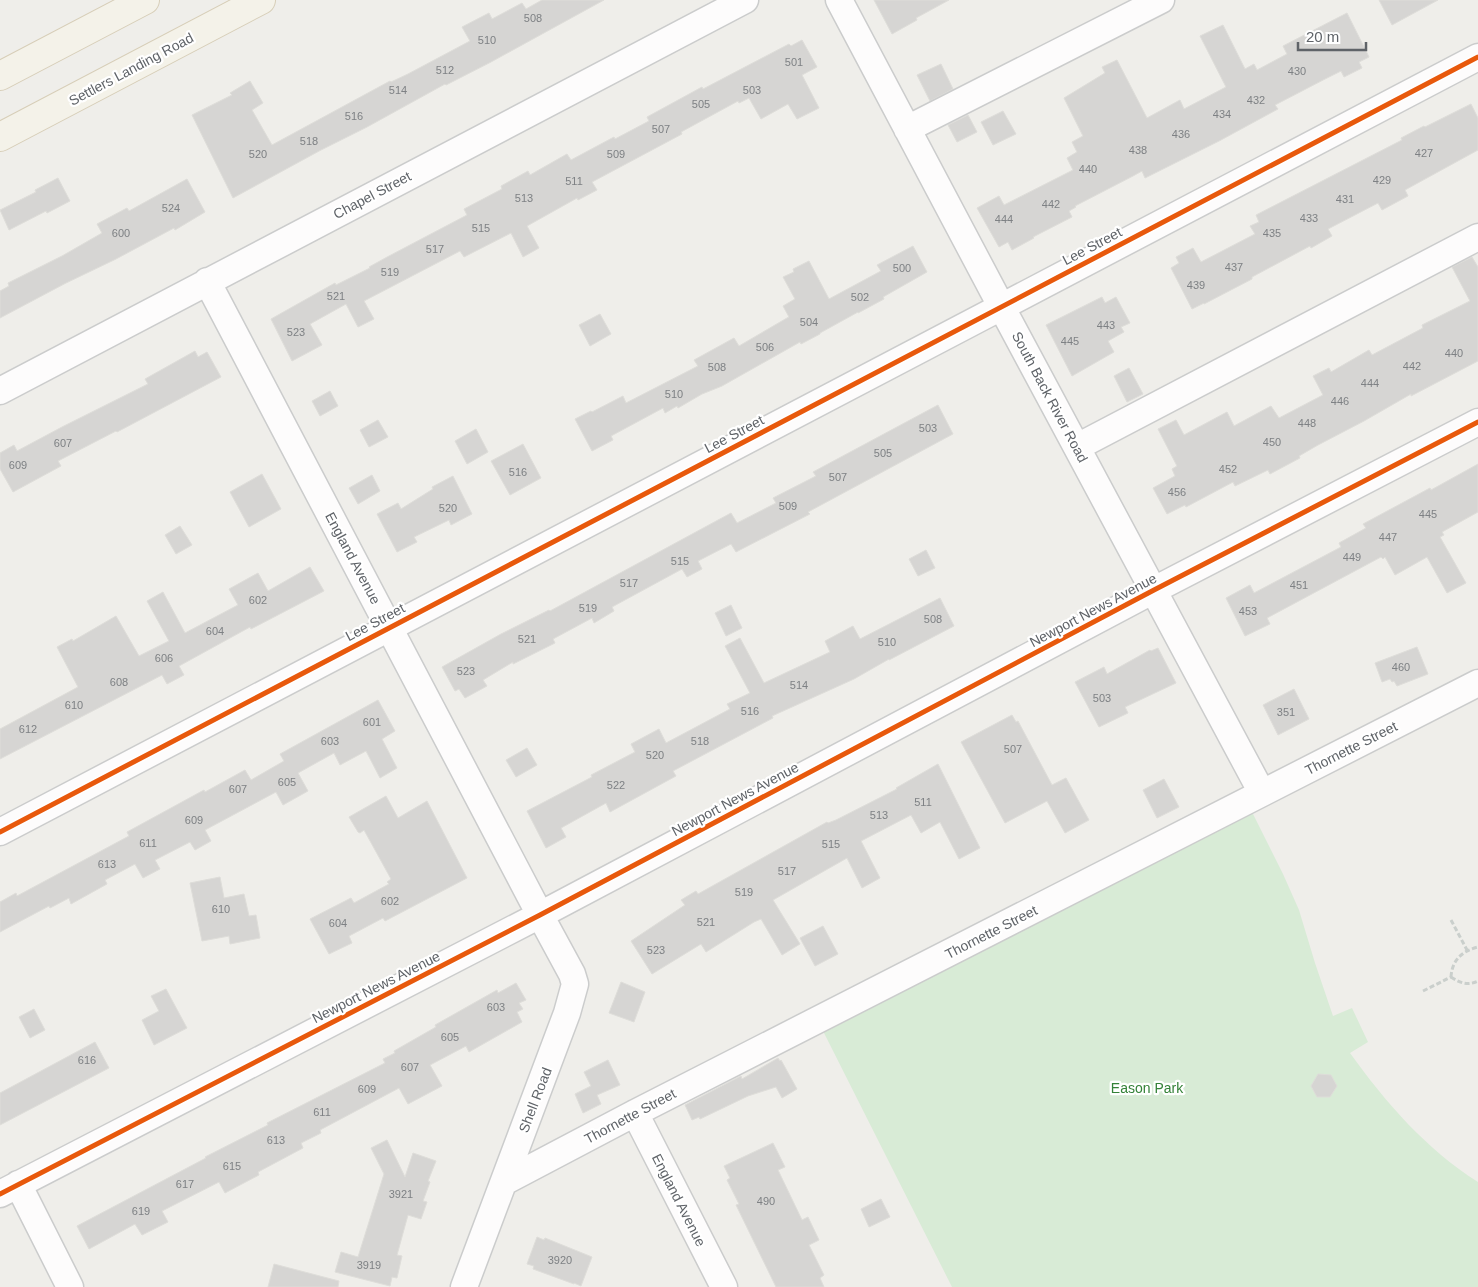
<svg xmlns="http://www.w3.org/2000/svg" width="1478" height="1287" viewBox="0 0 1478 1287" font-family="Helvetica,sans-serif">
<rect width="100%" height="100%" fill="#efeeea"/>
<path fill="#d8ebd6" d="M1251,810L1283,874L1299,910L1315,963L1333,1016L1352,1008L1368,1042L1350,1053C1386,1103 1426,1149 1478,1182V1287H952L822,1029Z"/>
<path fill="#d6d5d3" stroke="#deddd9" d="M542,0H604L491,62L446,85L445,84L367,127L321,150L233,198L192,115L232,95L230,93L250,81L263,103L252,110L272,145L390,81L391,82L408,74L470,41L462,27L489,13L492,19L522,3L526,9Z
M874,0H949L916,18L917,20L892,34Z
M1379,0H1438L1392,25Z
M1347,13L1369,57L1359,62L1362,68L1344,77L1341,71L1325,79L1275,105L1278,109L1221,140L1145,178L1142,171L1133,176L1075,206L1076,207L1069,211L1072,217L1033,237L1034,238L1012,250L1008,242L999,247L977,208L999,196L1004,205L1073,170L1067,158L1077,152L1072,142L1083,136L1064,98L1105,73L1102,67L1117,60L1147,118L1180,100L1184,109L1226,87L1200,36L1223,25L1245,69L1254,64L1257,70L1287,54L1283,46Z
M802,40L817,67L802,75L819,108L797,119L788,104L761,119L749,98L739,103L738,101L681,132L682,134L592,182L597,190L578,200L577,198L527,226L539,248L523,257L511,233L464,257L460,251L364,301L374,319L358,327L346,304L310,324L322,345L292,361L271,319L335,283L336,285L370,268L369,267L389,256L467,215L464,209L502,189L501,186L528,171L530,175L567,154L571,160L614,137L615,139L649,121L647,117L702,87L703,89L789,44L791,46Z
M941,64L953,89L930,101L917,75Z
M1471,104L1478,118V150L1405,190L1408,196L1382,210L1378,203L1328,229L1332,236L1311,248L1310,246L1252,277V279L1204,304V303L1192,309L1171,268L1179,263L1176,257L1193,248L1201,262L1255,234L1250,226L1259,222L1256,215L1402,140L1401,138L1424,126L1425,127Z
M1003,111L1016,134L993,145L981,122Z
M968,115L977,132L957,142L948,125Z
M58,178L70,201L47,213L46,211L9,230L0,210L36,192L35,190Z
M187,179L205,212L175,230L174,228L116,259L66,283L0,318V291L9,286L8,283L62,256L102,233L97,224L127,208L129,211Z
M913,246L927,272L883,297L884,299L858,313V312L820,333V334L801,344L800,342L722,386L702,394L678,408L677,406L665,413L663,408L611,436L613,440L592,451L575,419L591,411L592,412L623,396L626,403L698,366L694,360L734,338L739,346L787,318L789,317L783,306L795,299L783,277L794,272L793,269L809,261L829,299L881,271L877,265Z
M1472,257L1478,267V361L1411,396V394L1364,421L1318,445L1299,456L1300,458L1270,474L1268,470L1235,486L1233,482L1186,507L1185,505L1167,514L1153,488L1175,476L1172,469L1177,466L1158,429L1176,420L1184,435L1227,412L1234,426L1271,406L1279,418L1323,395L1313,376L1329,368L1331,372L1369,350L1372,355L1423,328L1422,325L1470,301L1452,267Z
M1102,297L1105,303L1116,297L1130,323L1121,327L1124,332L1108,341L1114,352L1072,376L1046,325Z
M600,314L611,334L590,346L579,325Z
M195,351L198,357L207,352L221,377L117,432L116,431L58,461L61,466L13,492L0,469V453L14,445L17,451L62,427L148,384L145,379Z
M1129,368L1143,394L1127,402L1114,376Z
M330,391L338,406L320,416L312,401Z
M938,405L953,434L808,512L810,514L736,552L731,544L698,561L702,569L687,577L682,569L612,607L614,611L594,623L592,618L553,639L555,643L513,664V662L483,680L487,686L465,698L459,689L455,691L442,667L501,634L549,610L550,611L731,513L737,523L776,503L773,498L816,476L813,472Z
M378,420L388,437L369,447L360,430Z
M476,429L488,452L467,464L455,441Z
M523,444L541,478L510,495L491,461Z
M1478,464V512L1442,532L1444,535L1440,537L1466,583L1447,593L1427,557L1395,575L1385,557L1383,559L1381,557L1267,618L1270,624L1245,636L1226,598L1250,585L1254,593L1341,547L1339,543L1366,528L1363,524L1430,488L1431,490Z
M262,474L281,509L249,527L230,492Z
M372,475L380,491L358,504L349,488Z
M453,476L472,514L451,525L449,520L414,537L417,542L397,552L377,514L398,503L401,509L433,489L432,487Z
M180,526L192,545L176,554L165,535Z
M926,550L935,568L918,576L909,559Z
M310,567L324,591L251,629L250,627L179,666L184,675L167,684L162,675L0,759V729L78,687L57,647L72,639L73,641L116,616L139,656L169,641L147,601L163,592L185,633L238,605L229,589L258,573L268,591Z
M940,598L954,626L889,660V659L854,679L772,716L773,718L673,771L676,776L610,812L606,803L561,828L566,837L546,848L527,811L592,777L591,775L635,752L631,744L659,729L666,743L730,709L727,704L750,693L725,646L740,638L764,683L830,652L825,641L853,626L860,639Z
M731,605L742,628L726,636L715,613Z
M1417,647L1428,674L1397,686L1394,681L1392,682L1390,679L1382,682L1375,663Z
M1158,648L1176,683L1125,707L1128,713L1099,727L1075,682L1104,667L1107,674L1150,650L1151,651Z
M1294,689L1309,719L1278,735L1263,705Z
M378,700L395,731L382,739L397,768L380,778L366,751L340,765L334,753L298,773L308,791L283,805L276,792L205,830L211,841L195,850L190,842L155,860L160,869L143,878L135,864L105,880L107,884L71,904L69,898L50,908L49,906L0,932V902L16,893L17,896L129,836L127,832L204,790L205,792L245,770L251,780L284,761L280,754Z
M1012,715L1016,722L1018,721L1052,785L1066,778L1089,820L1065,833L1047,801L1005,823L961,742Z
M527,748L537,765L516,777L506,760Z
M938,764L980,848L959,859L940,822L921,833L911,815L861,841L880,878L862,888L847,858L773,900L800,944L782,955L761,919L754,922L706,952L701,944L652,974L631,941L685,905L681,900L696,891L698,894L827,822L828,823L836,820L897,789L896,788Z
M1164,779L1179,807L1157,818L1143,790Z
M386,796L398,818L427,801L467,878L385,921L383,918L349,936L352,943L329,954L310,919L351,898L354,903L389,884L387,882L391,879L364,830L360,833L358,832L349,817Z
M220,877L224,898L244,894L249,916L256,915L260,938L230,944L229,936L202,941L190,883Z
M823,926L838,954L815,966L800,938Z
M621,982L645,992L634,1022L609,1013Z
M516,983L526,1000L519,1003L523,1009L517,1012L522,1022L469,1052L466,1046L430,1065L442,1086L408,1104L399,1088L320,1130L321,1133L301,1143L303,1148L258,1172L259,1175L225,1193L219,1182L162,1211L168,1222L142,1235L135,1224L89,1249L77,1226L206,1158L205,1157L268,1125L267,1123L385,1063L383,1059L395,1053L394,1051L436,1027L435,1025L497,990L498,993Z
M166,989L187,1028L154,1045L142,1020L159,1011L151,996Z
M34,1009L45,1030L30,1038L19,1017Z
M95,1042L109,1068L0,1125V1093Z
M778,1058L780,1061L781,1060L797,1089L782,1098L776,1087L748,1096L700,1119L699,1117L692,1120L685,1105L741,1076L742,1079Z
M608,1060L620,1085L597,1095L601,1104L583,1113L575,1094L591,1086L584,1072Z
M1318,1074L1331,1075L1337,1086L1330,1097H1317L1311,1086Z
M387,1140L405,1177L413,1153L436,1161L428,1181L430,1182L423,1201L427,1202L421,1219L408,1215L397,1255L402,1256L397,1278L392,1277L390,1286L335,1272L341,1252L358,1257L384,1174L371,1148Z
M773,1143L785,1167L778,1170L802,1220L808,1217L819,1240L809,1245L824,1275L820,1278L824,1287H776L736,1205L739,1204L727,1180L730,1178L724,1166Z
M881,1199L890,1217L869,1227L861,1209Z
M537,1237L544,1240L545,1238L592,1257L581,1286L574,1283V1284L533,1269L534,1266L527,1264Z
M274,1264L339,1281L338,1287H268Z"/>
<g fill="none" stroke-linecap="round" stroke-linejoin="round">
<g stroke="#cbcccc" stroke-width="29">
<path id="minor" d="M839,0L1001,306L1262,793
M907,129L1161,0
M207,281L540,915L572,974L575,984L567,1013L464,1287
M0,391L745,0
M1077,447L1478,237
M0,832L1478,57
M635,1113L724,1287
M504,1182L635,1113L1478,683
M18,1184L70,1287
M0,1194L540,915L1154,590L1478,422"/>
</g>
<g stroke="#d7ceb8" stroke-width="30">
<path id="major" d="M0,76L145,0
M0,137L261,0"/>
</g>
<path stroke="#cacfcc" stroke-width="3" stroke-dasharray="5 2.5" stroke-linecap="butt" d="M1451,920L1467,950
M1451,977C1452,960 1462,951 1478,947
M1451,977C1460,983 1468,986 1478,981
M1423,991L1451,977"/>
<use href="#minor" stroke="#fdfcfc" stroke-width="26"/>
<use href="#major" stroke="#f4f2e9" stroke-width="28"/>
<g stroke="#fff" stroke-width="8">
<path id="cycleway" d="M0,832L1478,57
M0,1194L540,915L1154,590L1478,422"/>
</g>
<use href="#cycleway" stroke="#e8590c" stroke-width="5"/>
</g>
<g text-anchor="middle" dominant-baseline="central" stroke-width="4.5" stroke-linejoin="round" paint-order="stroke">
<g font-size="11" fill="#7e8184">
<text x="533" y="18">508</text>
<text x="487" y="40">510</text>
<text x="794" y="62">501</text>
<text x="445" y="70">512</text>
<text x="1297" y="71">430</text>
<text x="398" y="90">514</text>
<text x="752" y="90">503</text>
<text x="1256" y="100">432</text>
<text x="701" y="104">505</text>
<text x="1222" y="114">434</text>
<text x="354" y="116">516</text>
<text x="661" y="129">507</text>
<text x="1181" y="134">436</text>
<text x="309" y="141">518</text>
<text x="1138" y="150">438</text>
<text x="1424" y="153">427</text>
<text x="258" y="154">520</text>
<text x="616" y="154">509</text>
<text x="1088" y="169">440</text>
<text x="1382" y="180">429</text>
<text x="574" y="181">511</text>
<text x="524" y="198">513</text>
<text x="1345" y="199">431</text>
<text x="1051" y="204">442</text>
<text x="171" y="208">524</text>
<text x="1309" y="218">433</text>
<text x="1004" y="219">444</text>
<text x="481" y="228">515</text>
<text x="121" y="233">600</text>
<text x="1272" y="233">435</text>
<text x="435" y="249">517</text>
<text x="1234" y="267">437</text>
<text x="902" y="268">500</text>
<text x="390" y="272">519</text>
<text x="1196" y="285">439</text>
<text x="336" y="296">521</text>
<text x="860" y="297">502</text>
<text x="809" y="322">504</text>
<text x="1106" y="325">443</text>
<text x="296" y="332">523</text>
<text x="1070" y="341">445</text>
<text x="765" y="347">506</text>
<text x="1454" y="353">440</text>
<text x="1412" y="366">442</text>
<text x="717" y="367">508</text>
<text x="1370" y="383">444</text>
<text x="674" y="394">510</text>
<text x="1340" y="401">446</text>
<text x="1307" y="423">448</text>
<text x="928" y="428">503</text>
<text x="1272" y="442">450</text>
<text x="63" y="443">607</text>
<text x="883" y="453">505</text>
<text x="18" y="465">609</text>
<text x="1228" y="469">452</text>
<text x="518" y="472">516</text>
<text x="838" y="477">507</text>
<text x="1177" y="492">456</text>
<text x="788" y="506">509</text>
<text x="448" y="508">520</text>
<text x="1428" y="514">445</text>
<text x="1388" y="537">447</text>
<text x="1352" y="557">449</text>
<text x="680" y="561">515</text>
<text x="629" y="583">517</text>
<text x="1299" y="585">451</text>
<text x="258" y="600">602</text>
<text x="588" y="608">519</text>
<text x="1248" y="611">453</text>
<text x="933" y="619">508</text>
<text x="215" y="631">604</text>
<text x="527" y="639">521</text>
<text x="887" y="642">510</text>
<text x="164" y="658">606</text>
<text x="1401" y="667">460</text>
<text x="466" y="671">523</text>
<text x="119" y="682">608</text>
<text x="799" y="685">514</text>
<text x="1102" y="698">503</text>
<text x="74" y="705">610</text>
<text x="750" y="711">516</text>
<text x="1286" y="712">351</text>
<text x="372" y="722">601</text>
<text x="28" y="729">612</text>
<text x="330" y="741">603</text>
<text x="700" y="741">518</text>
<text x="1013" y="749">507</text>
<text x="655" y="755">520</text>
<text x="287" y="782">605</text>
<text x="616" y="785">522</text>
<text x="238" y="789">607</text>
<text x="923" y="802">511</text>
<text x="879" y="815">513</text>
<text x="194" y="820">609</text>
<text x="148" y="843">611</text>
<text x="831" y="844">515</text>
<text x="107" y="864">613</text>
<text x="787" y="871">517</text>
<text x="744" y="892">519</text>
<text x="390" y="901">602</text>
<text x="221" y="909">610</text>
<text x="706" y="922">521</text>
<text x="338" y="923">604</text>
<text x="656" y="950">523</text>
<text x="496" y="1007">603</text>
<text x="450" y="1037">605</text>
<text x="87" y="1060">616</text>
<text x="410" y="1067">607</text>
<text x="367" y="1089">609</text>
<text x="322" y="1112">611</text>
<text x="276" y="1140">613</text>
<text x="232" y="1166">615</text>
<text x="185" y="1184">617</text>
<text x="401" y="1194">3921</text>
<text x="766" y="1201">490</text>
<text x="141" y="1211">619</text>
<text x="560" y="1260">3920</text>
<text x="369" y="1265">3919</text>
</g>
<g font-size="14" fill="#5f6368" stroke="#fff">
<text transform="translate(131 69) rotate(-28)">Settlers Landing Road</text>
<text transform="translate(372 195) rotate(-28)">Chapel Street</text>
<text transform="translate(1092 246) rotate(-28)">Lee Street</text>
<text transform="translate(1050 397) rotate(62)">South Back River Road</text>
<text transform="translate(734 434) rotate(-28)">Lee Street</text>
<text transform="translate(353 558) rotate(62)">England Avenue</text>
<text transform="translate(1093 610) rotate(-28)">Newport News Avenue</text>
<text transform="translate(375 622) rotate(-28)">Lee Street</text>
<text transform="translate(1351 748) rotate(-27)">Thornette Street</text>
<text transform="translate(735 799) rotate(-28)">Newport News Avenue</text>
<text transform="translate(991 932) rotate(-27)">Thornette Street</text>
<text transform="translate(376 987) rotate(-27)">Newport News Avenue</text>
<text transform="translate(535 1100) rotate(-69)">Shell Road</text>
<text transform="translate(630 1116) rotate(-28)">Thornette Street</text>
<text transform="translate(679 1200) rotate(63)">England Avenue</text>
</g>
<g font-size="14" fill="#348238" stroke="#fff">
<text x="1147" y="1088">Eason Park</text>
</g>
</g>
<path d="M1298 42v8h68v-8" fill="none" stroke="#5f6368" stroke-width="2.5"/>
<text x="1306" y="42" font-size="15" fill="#5f6368" stroke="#ffffff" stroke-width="4" paint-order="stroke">20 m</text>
</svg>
